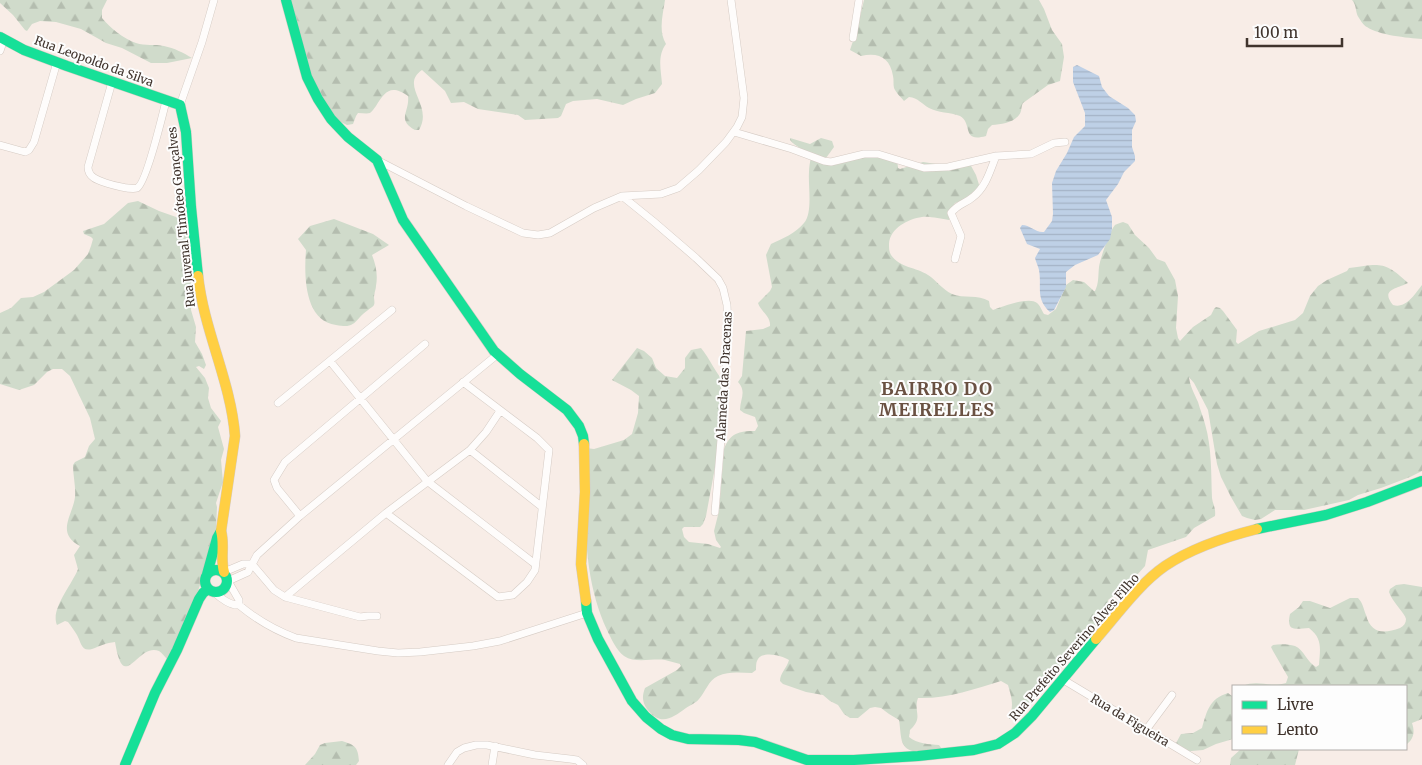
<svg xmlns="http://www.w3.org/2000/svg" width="1422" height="765" viewBox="0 0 1422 765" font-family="Merriweather,serif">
<defs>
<pattern id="forest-firs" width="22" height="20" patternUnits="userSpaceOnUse" patternTransform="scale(1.25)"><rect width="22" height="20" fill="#d0dbcb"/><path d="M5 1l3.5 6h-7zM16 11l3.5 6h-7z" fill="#b4bdaf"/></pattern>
<pattern id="water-rules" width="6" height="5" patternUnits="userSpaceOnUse" patternTransform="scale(1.25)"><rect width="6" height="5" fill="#bed0e6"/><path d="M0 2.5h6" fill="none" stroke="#a4b3c6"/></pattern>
</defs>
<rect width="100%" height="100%" fill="#f8ede7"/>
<path fill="url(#forest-firs)" d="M0,0H107L102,10V18C110,28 124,39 136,43C145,46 155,44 164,46C174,48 184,53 192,58L167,63H151L122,48L106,43L81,29L56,22L40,21L32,24L27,31L25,30L13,15L0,3Z
M289,0H665C663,14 658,31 666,44C657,56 661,70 662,84L655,93L636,99L623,105L597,99L573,101L566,104L561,116L558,118L525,120L518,115L478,109L464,102L451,103L445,91L422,70C399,86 434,105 419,130H415C396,119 410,112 408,96C391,84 385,91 376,106C374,108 373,111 370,113C367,114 362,113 358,113L356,116L353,124L347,125L339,121L330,111L306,68Z
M864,0H1039L1044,9L1052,30L1062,44L1064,57L1060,81L1048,85L1023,103C1021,106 1022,112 1019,115C1013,123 1001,124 992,125L988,129L986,136C961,143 973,123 960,116C950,112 938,113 929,108C922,104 918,98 909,97L904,101C901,97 896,93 894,88C893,84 894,80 893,76C890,58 879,52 861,56L850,50L857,29Z
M1352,0H1422V39C1408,38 1378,35 1367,27C1364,26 1361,21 1359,18C1355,13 1357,5 1352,0Z
M790,138L810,144L821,138L832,141L834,147L826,158L827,160L848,157L897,158L898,168L900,169L923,162L943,165L970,164L976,175L981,191L976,197L955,203C952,208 953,215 949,220C941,219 930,216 922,217C908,219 890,228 889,244C889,248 889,252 891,255C900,268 916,267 928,275C936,280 943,290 952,294C964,299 978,294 989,301L990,307L993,310C1002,307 1029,296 1037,303C1040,305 1042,311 1044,314L1048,315L1056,309L1066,285L1073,280L1084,282L1094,291H1095C1099,283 1098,276 1099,267C1100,259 1110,230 1115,225C1115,225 1122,222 1123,222L1128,224L1135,235L1149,248L1157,259L1165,262L1175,280L1178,296L1176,328L1178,338L1180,341L1193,327L1211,315L1214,309L1216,307L1220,308L1223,311L1237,330L1236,342L1238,344L1259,331L1295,320L1303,313L1310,296L1318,286L1327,280L1347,271L1349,268C1379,264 1384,260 1408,283C1397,289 1380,289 1393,305C1406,309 1415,294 1422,285V471L1410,477L1381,488L1358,495L1349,500L1304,510H1275L1261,519L1255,520L1247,518L1242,516L1231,497L1221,477L1217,464L1208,410L1194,383L1189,377C1190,386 1194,393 1198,402C1200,409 1203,417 1205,424C1212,448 1211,473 1212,498C1213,505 1216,508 1215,516L1194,528L1186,537L1148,550L1145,566L1129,584L1108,600L1109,610L1103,620L1078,644L1054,678L1032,704L1020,715L1009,719C1014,705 1012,699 1008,685L1001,681C974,689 947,699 918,698C913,712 924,717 910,730L909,737C917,744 929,744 939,745L942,749C936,753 930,752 923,752C898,752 902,739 899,720L889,714L881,708L875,707L870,708L858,718H850L844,714L838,705L830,701L823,695L806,692L783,684L780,681C780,673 787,668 789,660C781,655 761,650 757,661C756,663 756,667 756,670L752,673C741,673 729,671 718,676C708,681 706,691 699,699C696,703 690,705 686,708C672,718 661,727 647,709C642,702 642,696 645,688L677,670L681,666L680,664C675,663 670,661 665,660C652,658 636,664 624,656C616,650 611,638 607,630C580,571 586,511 586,448L594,449L624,440L632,434L638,413L639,396L631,390L612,380L637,348L644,351L652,358L656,368L665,376L677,378L685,368V358L691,350L701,348C710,359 715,372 724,382L727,383L730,394L727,403L706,516L703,524L700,527H684L682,529L684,537L689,542L708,544L720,548L721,547L716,540L714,531L719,511L724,449C730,433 739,431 755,431L758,426L755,417L744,413L740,410C740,399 747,392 738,382L742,376L746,331L763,329L770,326C771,316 761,312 758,303L770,291L772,287L766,255L771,244C782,239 796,233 804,223C813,213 808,186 809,172C809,167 810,162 811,157C805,150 796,147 790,140Z
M138,201L159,211L179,218L187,225L191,234L193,253L191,268V310L196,327L195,342L202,354L206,365L204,369L199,366L196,367L205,378L209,388L208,398L211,408L221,421L218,427L224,449L221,460L223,482L216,503L217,507L216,528L207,564L188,621L167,659C165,657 162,653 159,651C137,642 124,696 115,642C106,643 100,646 92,649C81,652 81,642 77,635C74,630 71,626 68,622L65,621L57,625C50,609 72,585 78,569L74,555L80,546C55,533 73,515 75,497C76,487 73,476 73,465L75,462L85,457L89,446L95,439L90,418L70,376L62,369H53L47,372L34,385L19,390L0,384V313L11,308L21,298L33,297L44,292L74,270L88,254L91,246L93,239L91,237L84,234L83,231L104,224L128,203Z
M334,219L373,234L389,245L372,255C376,265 378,275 376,286C376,289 374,293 374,297C374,299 375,303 374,305C373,307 363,313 360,317C352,327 348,327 336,325C304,321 304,275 306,250L298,239L310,226Z
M1404,584L1422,587V719L1412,723C1415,732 1414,739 1406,745V686H1374L1369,685L1354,686H1242C1259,679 1269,688 1286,683L1288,677L1273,651L1271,647L1273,645C1280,644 1288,644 1295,646C1304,650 1307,662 1316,667L1319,665C1320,649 1323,639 1309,628C1295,629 1286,632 1290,614L1299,607L1303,601H1310L1330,608L1350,598H1358C1363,603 1363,608 1366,615C1371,634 1384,634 1400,628C1404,626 1406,623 1406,619C1405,613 1392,602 1389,592L1390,589L1396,585Z
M1228,693L1232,696L1233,702V739L1216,744L1203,750L1180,752L1175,745L1181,734L1193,733L1202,728C1207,711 1209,699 1228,693Z
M342,741C355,745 358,747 359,761L356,765H305L315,754L320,745L325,743Z
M1241,749H1299L1295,765H1230L1231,758Z"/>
<path fill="url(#water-rules)" d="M1077,65L1099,76L1102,87L1109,96L1128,108L1135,115L1136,121L1132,130V147L1135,156V161L1124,172L1118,184L1106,200L1112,217V229L1110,239L1098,255L1075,265L1066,272V287L1054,310L1050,312C1035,299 1042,287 1039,270C1038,266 1036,262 1035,258L1040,249L1027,244L1020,228L1022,225C1030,225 1036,233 1044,232L1052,221L1053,214L1052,183L1056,171L1067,153L1074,137L1085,126V113L1073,82V67Z"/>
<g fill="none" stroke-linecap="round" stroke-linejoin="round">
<g stroke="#d5cbc4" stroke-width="8">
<path id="street" d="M853,38L859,0
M0,51L4,39
M112,82L88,167C88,177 97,180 106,183C112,185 131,190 137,188C146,184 163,113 166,101
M180,105L202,42L214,0
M734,132L792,149L824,161L831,162L864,154H878L924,168L948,167L996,156L1031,154L1054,143L1065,142
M0,145L25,152L29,150L34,142L57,62
M377,160L466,206L523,233L538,235L550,233L594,208L622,196L653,221L696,258L718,279L723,288L727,305L728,327L724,403L715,512
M622,196L661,194L678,188L699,170L726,142L737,127L742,117L744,98L731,0
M955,259L961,236L951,213C959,203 965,204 973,197C986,187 990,171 996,156
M498,354L300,516L257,555L248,572L228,581L239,600V605C257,620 274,630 296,638L378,651L398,653L420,652L473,646L500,641L587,613
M330,361L427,481L535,564
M278,403L392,310
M470,450L542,507
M386,513L498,597L513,595L527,582L535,570L549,450L537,438L463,382
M300,516L277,488L274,480L285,462L425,344
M252,564L274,590L285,597L360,617L368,616H377
M224,572L243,564H252
M214,592C220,598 231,606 239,605
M285,597L386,513L470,450L486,432L500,411
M1062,679L1197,760
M1146,730L1172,695
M448,765L457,752L464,748L476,745H487L535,755L570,759L577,760L583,765
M492,765L495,746"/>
</g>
<g stroke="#d5cbc4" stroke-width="11">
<path id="fast" d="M286,0L307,77L318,99L331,119L348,137L377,160L403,220L494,351L520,374L567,410L579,426L583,436L584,444
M0,37L24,50L67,66L180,105L186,132L191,207L198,276
M1257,529L1326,515L1367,502L1422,481
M205 581a11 11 0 1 1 22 0a11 11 0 1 1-22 0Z
M207,574L217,538L221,531
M586,601L587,613L598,639L632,701L646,717L661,729L672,735L688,739L739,740L755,742L807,760H854L918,756L974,750L998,744L1015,733L1032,716L1096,639
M125,765L155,693L177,650L199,599L203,593L208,589"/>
</g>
<g stroke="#d5cbc4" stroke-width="11">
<path id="slow" d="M198,276C204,331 231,382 235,436L221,531C225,545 220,558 224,572
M584,444L585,492L581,564L586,601
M1096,639C1117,615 1139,584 1165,566C1192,548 1225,537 1257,529"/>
</g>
<use href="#street" stroke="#fefcfb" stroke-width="7"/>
<use href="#fast" stroke="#16e098" stroke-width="10"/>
<use href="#slow" stroke="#ffcf43" stroke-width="10"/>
</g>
<g text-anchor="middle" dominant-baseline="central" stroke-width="4" stroke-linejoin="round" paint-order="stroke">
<g font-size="12" fill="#40342d" stroke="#fdfdfd">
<text transform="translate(94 61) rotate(20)">Rua Leopoldo da Silva</text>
<text transform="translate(181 217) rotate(-96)">Rua Juvenal Timóteo Gonçalves</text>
<text transform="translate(724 376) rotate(-87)">Alameda das Dracenas</text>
<text transform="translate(1074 647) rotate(-49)">Rua Prefeito Severino Alves Filho</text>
<text transform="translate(1130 720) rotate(31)">Rua da Figueira</text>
</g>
<g font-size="18" font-weight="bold" letter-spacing="1" fill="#6a5142" stroke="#fdfdfd">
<text x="937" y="388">BAIRRO DO<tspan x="937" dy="21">MEIRELLES</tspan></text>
</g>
</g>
<rect x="1232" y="685" width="175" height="65" fill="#fdfdfd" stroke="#b1adaa"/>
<rect x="1242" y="701" width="25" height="8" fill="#16e098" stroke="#b1adaa"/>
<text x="1277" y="710" font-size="15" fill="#40342d">Livre</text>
<rect x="1242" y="726" width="25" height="8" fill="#ffcf43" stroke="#b1adaa"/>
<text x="1277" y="735" font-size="15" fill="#40342d">Lento</text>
<path d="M1247 38v8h95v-8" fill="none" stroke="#40342d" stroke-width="2.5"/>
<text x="1254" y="38" font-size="15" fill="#40342d" stroke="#fdfdfd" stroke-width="4" paint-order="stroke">100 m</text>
</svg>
